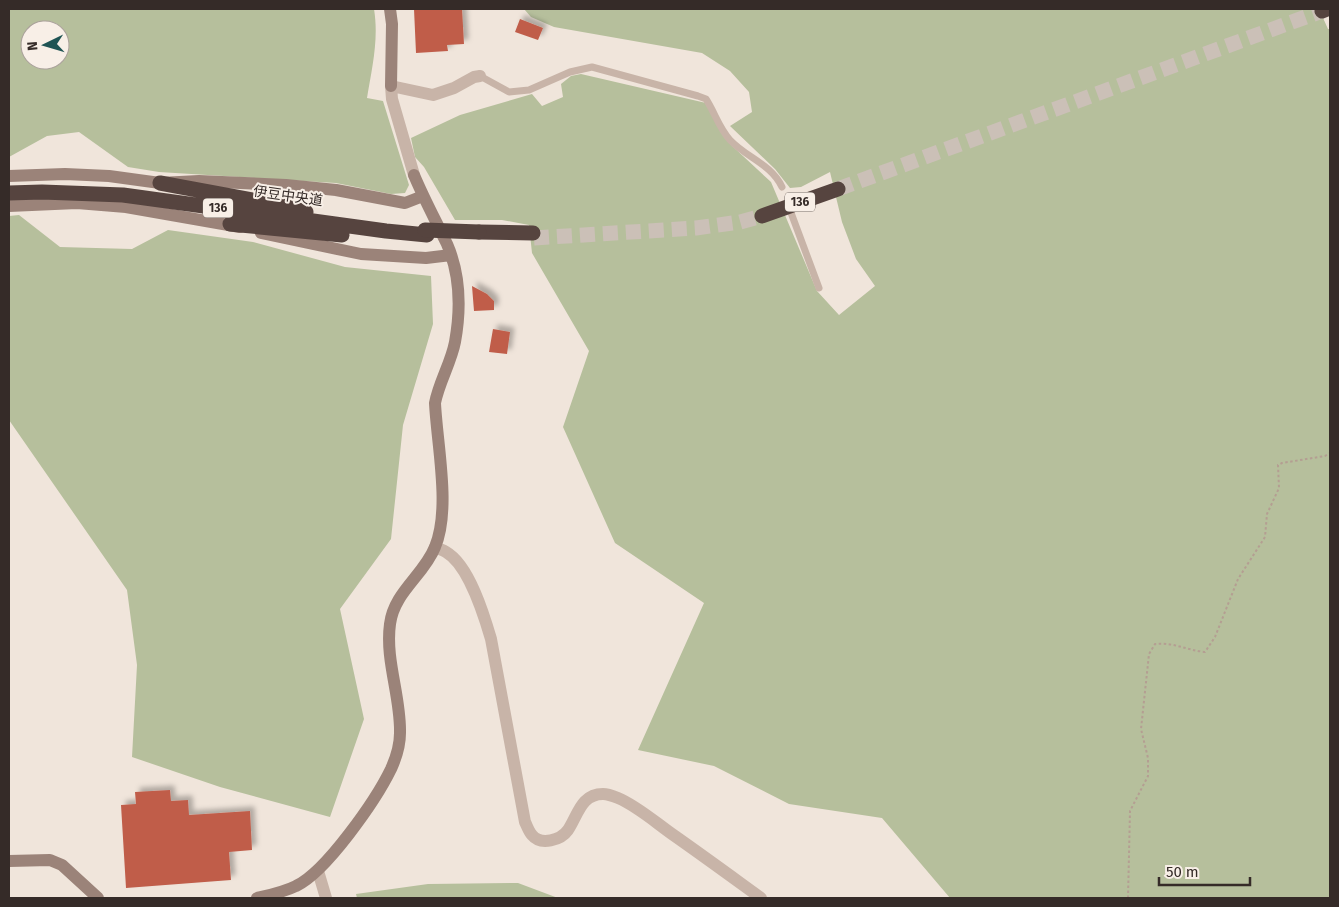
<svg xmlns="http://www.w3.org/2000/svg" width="1339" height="907" viewBox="0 0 1339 907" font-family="'Fira Sans','Noto Sans JP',sans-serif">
<defs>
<filter id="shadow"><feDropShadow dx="4.5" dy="-4.5" stdDeviation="2.5" flood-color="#0004"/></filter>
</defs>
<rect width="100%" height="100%" fill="#f0e5db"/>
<path fill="#b6bf9c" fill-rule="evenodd" d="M9,9H374C379,39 372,68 367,98L383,101L409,185L405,193L391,194L336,183L159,172L128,167L79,132L47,136L9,157ZM30,30H60V60H30Z
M524,9H1319L1328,29H1330V898H950L882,818L789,804L714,766L638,750L704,603L615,543L563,427L589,351L532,253L529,225L502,220H455L424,167L415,157L411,138L460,115L532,94L542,106L563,97L561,84L571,76L581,74L706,103L729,143L771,182L817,291L839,315L875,286L856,259L842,222L830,172L801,187L790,188L775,169L730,126L752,112L749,92L730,71L702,53L554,27L531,17Z
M19,215L60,247L132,249L168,230L253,242L345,267L431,276L433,324L403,425L391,539L340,609L364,719L330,817L220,787L132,757L137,665L127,590L9,420V216Z
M518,883L558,898H357L356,894L428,884Z"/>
<path fill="#c05d4a" filter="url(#shadow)" d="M414,9H462L464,44L447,45L448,51L416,53Z
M520,19L543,28L538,40L515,32Z
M472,286L487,294L494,301V310L474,311Z
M493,329L510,332L507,354L489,352Z
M170,790L171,801L188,800L189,815L250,811L252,850L229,852L231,880L126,888L121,805L136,804L135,792Z"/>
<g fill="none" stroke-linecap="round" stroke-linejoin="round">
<path stroke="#cbc0b7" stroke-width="15" stroke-dasharray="15 8" stroke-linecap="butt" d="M838,189L1322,11
M534,238L696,228L740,222L762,216"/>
<path stroke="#b49e92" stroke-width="2" stroke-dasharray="2.5 2.5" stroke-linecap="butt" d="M1128,898L1130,811L1148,776V758L1141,729L1149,654L1155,644C1173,642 1186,650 1205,652L1215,637L1238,579L1265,537L1267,514L1279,488L1278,465L1282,463L1325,456L1330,453"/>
<path stroke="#c8b4a8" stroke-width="7" d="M480,76L509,92L529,90L570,72L592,67L698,96L706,99C715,113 719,128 730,140C747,158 771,164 782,187
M790,210L819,288"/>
<path stroke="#c8b4a8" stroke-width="12" d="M414,175L392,99L391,86L433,95L454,88L474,77L480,76
M435,547C439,549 443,550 446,552C469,565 484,615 491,639L525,822C527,826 529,832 532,835C541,846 561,840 568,830C578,815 581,794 603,794C608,794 613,796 618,798C637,806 655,822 672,834C702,855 732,877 761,898
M318,871L326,898"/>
<path stroke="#9b8379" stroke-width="12" d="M390,9L392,24L391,86
M9,176L65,174L109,176L160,183L199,181L286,185L336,190L405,203L423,196
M9,206L77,203L126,207L240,227
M261,233L361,254L426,258L451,255
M9,861L50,860L62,865L98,898
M257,898C270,895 284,892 296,886C326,872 376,800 391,769C396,758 400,745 400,733C401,697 385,660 390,624C394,592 424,575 435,547C451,509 437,445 435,403C439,382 451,363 455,342C461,309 460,274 447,244C436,221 424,199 414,175"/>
<path stroke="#56443f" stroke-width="15" d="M1322,11L1327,9
M160,183L279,205L306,212
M9,193L42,192L123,195L386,231L427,235
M762,216L838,189
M230,224L342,235
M479,232L533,233"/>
<path stroke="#56443f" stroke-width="15" d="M425,230L479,232"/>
</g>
<g text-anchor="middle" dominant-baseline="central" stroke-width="4" stroke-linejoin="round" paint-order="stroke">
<g fill="#f8efe7" stroke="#706661" stroke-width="1">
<rect x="785" y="192.5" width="30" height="19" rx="4"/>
<rect x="203" y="198.5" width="30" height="19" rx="4"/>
</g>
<g font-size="12" font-weight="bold" fill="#352b28">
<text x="800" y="202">136</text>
<text x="218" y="208">136</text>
</g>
<g font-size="14" fill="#352b28" stroke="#f8efe7">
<text transform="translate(288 196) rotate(8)">伊豆中央道</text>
</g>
</g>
<rect width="1339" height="907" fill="none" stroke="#352b28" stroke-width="20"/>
<g transform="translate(45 45) rotate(265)"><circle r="24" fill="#f8efe7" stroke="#aaa19b"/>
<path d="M0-4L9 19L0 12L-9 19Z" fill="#1f5454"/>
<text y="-8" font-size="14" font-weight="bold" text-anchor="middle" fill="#352b28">N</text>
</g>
<path d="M1159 877v8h91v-8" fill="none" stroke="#352b28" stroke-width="2.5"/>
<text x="1166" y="877" font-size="15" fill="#352b28" stroke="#f8efe7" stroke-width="4" paint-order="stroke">50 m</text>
</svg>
